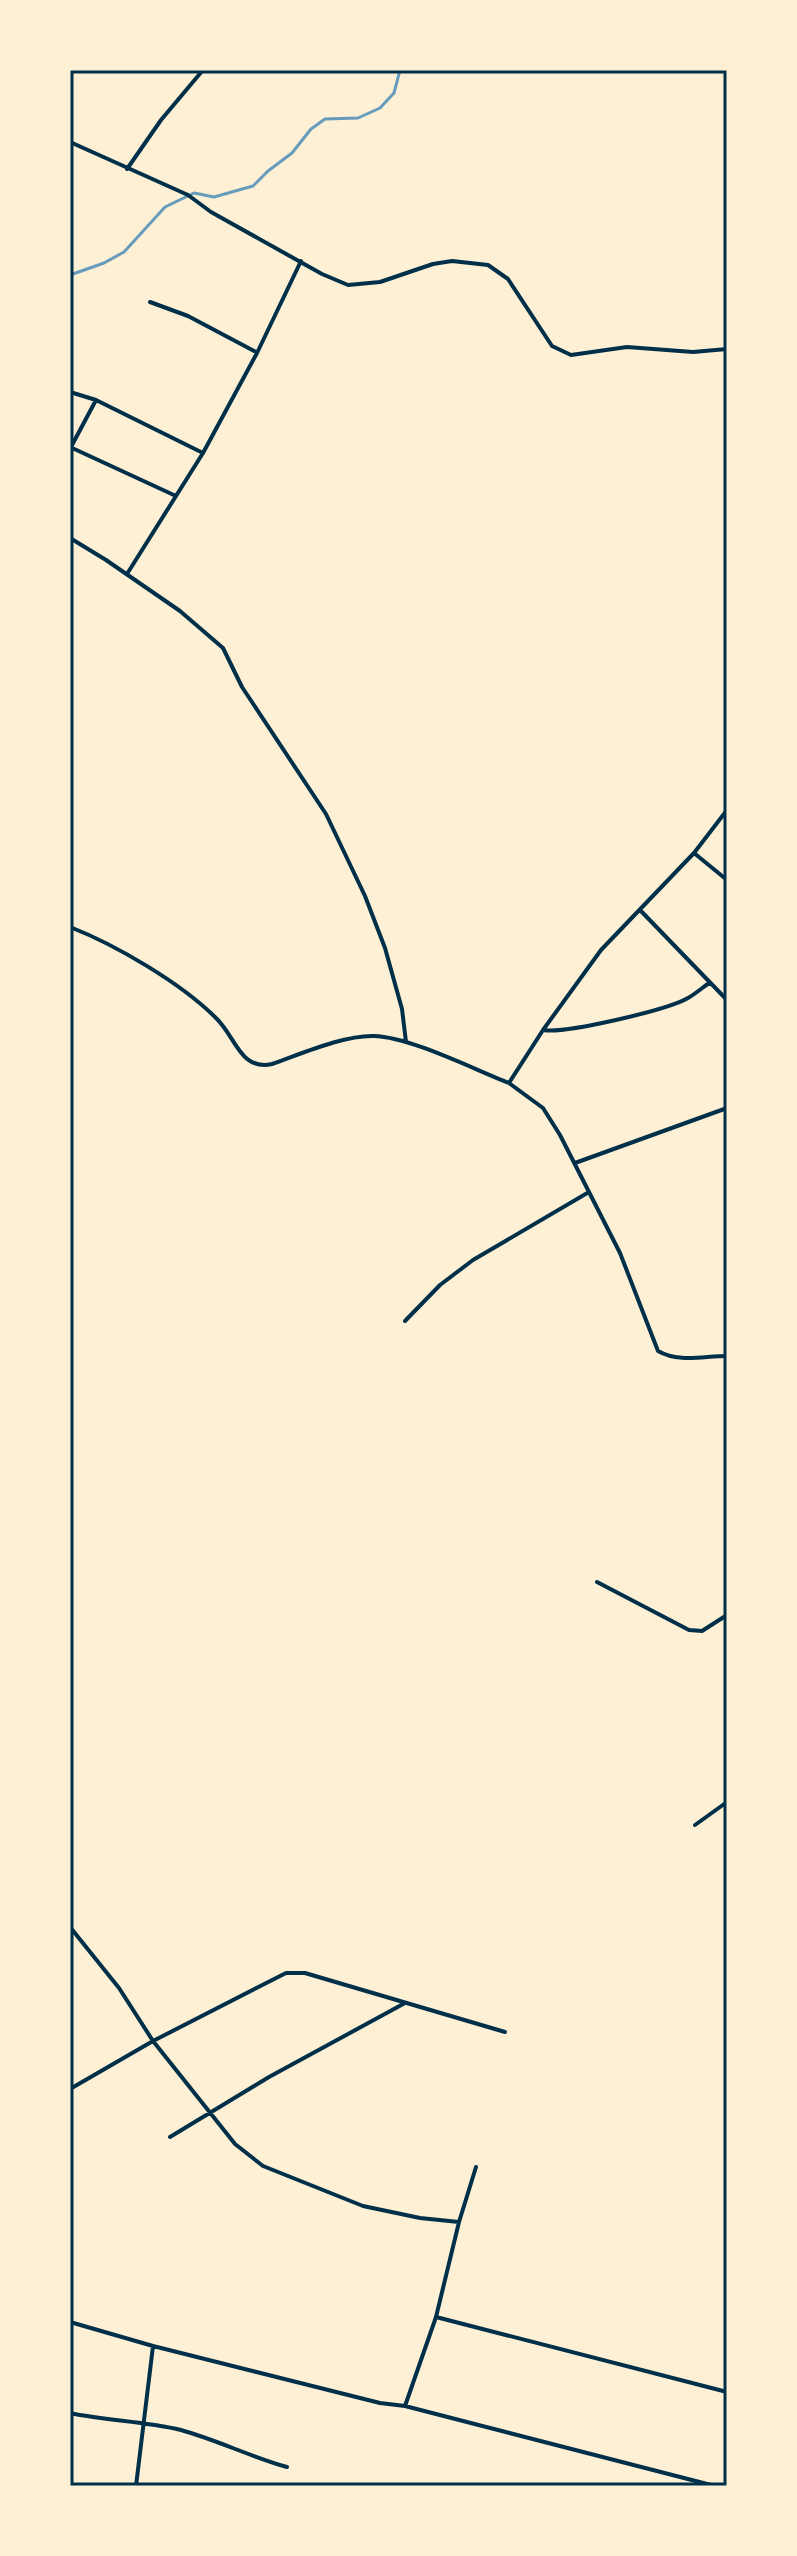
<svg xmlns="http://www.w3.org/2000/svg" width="797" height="2556" viewBox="0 0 797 2556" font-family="Signika,sans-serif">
<rect width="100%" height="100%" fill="#fdf0d5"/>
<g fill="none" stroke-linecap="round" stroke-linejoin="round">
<path stroke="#669bbc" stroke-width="3" d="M70,275L104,263L124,252L165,207L194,193L214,197L253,186L268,171L292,153L311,129L325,119L358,118L380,108L394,93L400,70"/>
<path stroke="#003049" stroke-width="4" d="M70,142L188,195L211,212L322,274L348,285L380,282L433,264L452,261L488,265L508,279L552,346L571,355L627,347L693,352L727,349
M127,169L161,120L203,70
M150,302L188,316L256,352
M70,392L96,400L203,453
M70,447L176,496
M71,447L96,400
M70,538L106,560L180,611L223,648L242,687L326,814L365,896L385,948L402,1009L406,1042
M127,574L203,453L257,353L301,261
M727,810L694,853L601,950L543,1030L509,1083L543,1108L560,1135L620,1253L658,1351C679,1363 703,1356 727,1356
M694,853L727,880
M640,910L727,1000
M70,927C116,945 181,983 216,1018C236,1037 240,1071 272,1064C301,1054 344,1035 374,1036C410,1037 473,1069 509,1083
M543,1030C565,1034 667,1010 688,998C695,994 702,988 709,983
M575,1163L727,1108
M405,1321L440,1285L473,1260L589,1192
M597,1582L689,1630L702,1631L727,1615
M695,1825L727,1802
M70,1927L119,1988L153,2041L235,2144L263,2166L363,2206L420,2218L459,2222
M70,2089L153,2041L286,1973H305L505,2032
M170,2137L269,2077L405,2003
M436,2317L727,2392
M70,2322L153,2346L380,2403L405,2406L715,2486
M405,2406L436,2317L459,2222L476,2167
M70,2413C107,2421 144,2421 181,2430C217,2440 251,2457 287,2467
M136,2486L153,2346"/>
</g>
<rect width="797" height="2556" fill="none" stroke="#fdf0d5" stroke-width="144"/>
<rect x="72" y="72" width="653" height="2412" fill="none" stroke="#003049" stroke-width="3"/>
</svg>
